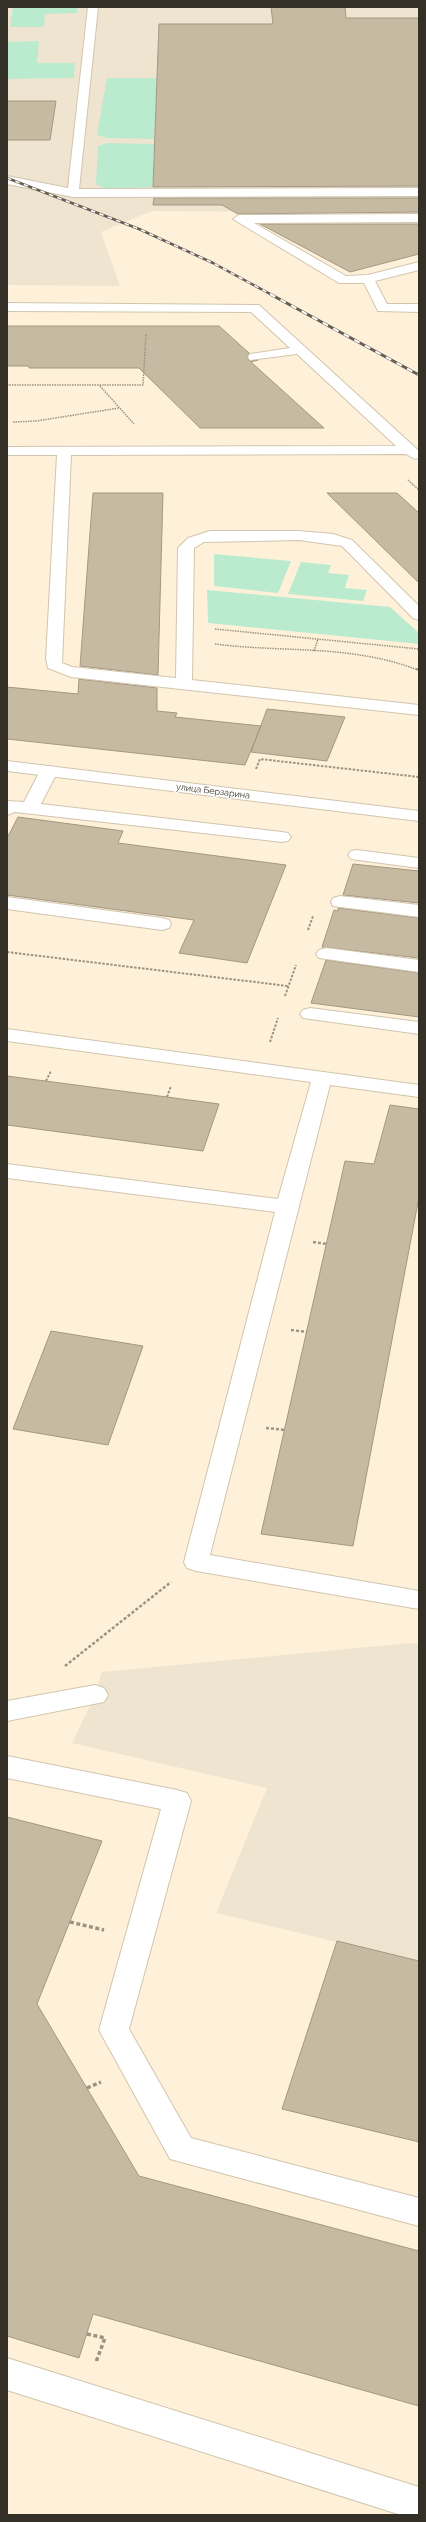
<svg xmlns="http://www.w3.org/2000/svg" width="426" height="2522" font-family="Raleway,sans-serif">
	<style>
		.industrial { fill: #efe4d0 }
		.green { fill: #bbebce }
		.building { fill: #c7baa3; stroke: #a49882 }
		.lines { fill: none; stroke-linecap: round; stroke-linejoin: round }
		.lane-casing { stroke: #d1c5ad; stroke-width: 2 }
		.secondary-casing { stroke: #d1c5ad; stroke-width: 2 }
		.path-far3 { stroke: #9c9382; stroke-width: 1.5; stroke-dasharray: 1.5 1; stroke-linecap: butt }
		.path-far2 { stroke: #9c9382; stroke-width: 2; stroke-dasharray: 2.5 1.5; stroke-linecap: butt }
		.path-far1 { stroke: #9c9382; stroke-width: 2.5; stroke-dasharray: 3 2; stroke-linecap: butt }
		.path { stroke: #9c9382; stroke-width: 3.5; stroke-dasharray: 4 2.5; stroke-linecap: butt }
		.lane { fill: #fff; fill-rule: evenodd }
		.secondary { fill: #fff; fill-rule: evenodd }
		.rail-far1-casing { stroke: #655e51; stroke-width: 2.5 }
		.rail-casing { stroke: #655e51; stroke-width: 3 }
		.rail-far1 { stroke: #fff; stroke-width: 1.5; stroke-dasharray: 4.5; stroke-linecap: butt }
		.rail { stroke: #fff; stroke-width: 2; stroke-dasharray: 6; stroke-linecap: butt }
		.labels { text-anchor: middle; stroke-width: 3; stroke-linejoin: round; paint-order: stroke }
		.far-street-label { font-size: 9px; fill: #353027; stroke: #fff }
	</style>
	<rect width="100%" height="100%" fill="#fff1d9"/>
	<path class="industrial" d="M7 7H419V213L152 211 101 232 120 286 7 285Z
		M410 1643 419 1644V2142L282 2109 337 1942 216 1913 267 1788 72 1743 95 1695 102 1672Z"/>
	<path class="green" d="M13 7H78L77 13 45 14 44 27H10Z
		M39 41 37 63H75L74 78 7 79V42Z
		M107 78H157L154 139 107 138 97 135Z
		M108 143 154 144 153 187 106 189 96 184 98 146Z
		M214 554 291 561 278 593 214 586Z
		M301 562 331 565 328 573 349 575 345 588 367 590 363 601 288 594Z
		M207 590 390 607 419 633V644L208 623Z"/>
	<path class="building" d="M271 7H345L346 18H419V186L153 187 159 24H273Z
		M7 101H56L50 140H7Z
		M154 198H419V212L238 214 222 205H153Z
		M260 224H419V254L350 272Z
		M7 326H219L249 353 247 356 249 361 258 360 251 362 324 428H200L139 368H29V366H7Z
		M93 493H163L158 675 80 666Z
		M327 493H397L419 513V583Z
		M79 679 157 688V711L177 713 175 717 261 726 245 765 7 739V687L78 694Z
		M267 709 345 717 327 761 251 752Z
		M18 817 123 831 118 843 286 865 247 963 179 953 194 920 7 895V838Z
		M353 864 419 871V903L343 895Z
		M338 908 419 918V958L322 947 334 910 338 911Z
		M326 960 419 973V1017L311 1003Z
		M7 1076 167 1097 219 1104 203 1151 7 1125Z
		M390 1105 419 1109V1197L353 1546 261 1534 345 1161 374 1164Z
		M51 1331 143 1346 108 1445 13 1429Z
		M7 1817 102 1841 37 2004 139 2176 419 2251V2406L93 2314 79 2358 7 2336Z
		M337 1941 419 1961V2142L282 2109Z"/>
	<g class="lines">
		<defs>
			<path id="lane" d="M88 7H98L79 189 419 188V196L73 197 7 184V176L68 188Z
				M419 214V222L254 223 346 276 368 275 419 262V270L375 281 387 304H419V312L378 311 364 283H339L233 219 239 215Z
				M7 303 259 305 419 451V458L415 459 406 454 71 455 62 663 72 667 176 678 178 548 188 538 210 531H299L333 534 352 540 419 606V620L413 618 342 546 299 540 204 542 194 548 192 680 419 705V715L71 677 48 668 46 659 57 455H7V447L396 446 297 354 250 360 248 357 250 354 290 348 251 312 7 311Z
				M49 766 55 767 58 771 41 804 282 832 288 833 291 837 288 841 282 842 15 812 7 815V801L24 802 40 771 43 767Z
				M357 850 419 858V868L351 859 348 855 351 851Z
				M340 896 419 905V917L333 906 331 902 333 898Z
				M7 897 162 918 169 920 171 924 169 928 162 930 7 909Z
				M326 948 419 960V972L319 958 316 954 319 950Z
				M310 1008 419 1022V1034L303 1018 300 1014 303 1010Z
				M7 1029 419 1085V1097L330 1085 210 1555 419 1591V1609L196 1571 187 1568 184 1562 275 1212 7 1178V1164L278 1199 311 1082 7 1041Z
				M95 1685 104 1688 108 1695 104 1702 7 1721V1701Z
				M7 1756 177 1790 187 1793 191 1801 129 2029 191 2138 419 2198V2226L170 2159 99 2030 161 1809 7 1778Z
				M7 2358 419 2487V2515H401L7 2390Z"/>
			<path id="secondary" d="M7 761 419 811V821L7 771Z"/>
		</defs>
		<use href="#lane" class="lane-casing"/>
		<use href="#secondary" class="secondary-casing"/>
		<path class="path-far3" d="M7 385H143L146 334
			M100 386 134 424
			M13 422 36 421 119 408
			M408 480 419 490
			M215 629 419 649
			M215 644C286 653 350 644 418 670
			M314 651 318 639"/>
		<path class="path-far2" d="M416 669 419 670
			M256 769 260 759 419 777
			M308 930 313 916
			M7 952 288 986
			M285 996 296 965
			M270 1042 278 1018
			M46 1081 51 1071
			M167 1097 171 1086"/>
		<path class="path-far1" d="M313 1242 327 1244
			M291 1330 307 1332
			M266 1428 285 1430
			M65 1666 171 1582"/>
		<path class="path" d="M70 1922 104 1930
			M87 2088 101 2082
			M87 2334 105 2338 96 2362"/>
		<use href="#lane" class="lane"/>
		<use href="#secondary" class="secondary"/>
		<defs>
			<path id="rail-far1" d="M7 178 139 229 213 263 272 295"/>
			<path id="rail" d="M270 294 419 375"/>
		</defs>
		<use href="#rail-far1" class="rail-far1-casing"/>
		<use href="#rail" class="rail-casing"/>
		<use href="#rail-far1" class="rail-far1"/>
		<use href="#rail" class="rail"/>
	</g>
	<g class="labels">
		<g class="far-street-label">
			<text transform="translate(213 791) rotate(7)" y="3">улица Берзарина</text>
		</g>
	</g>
	<rect width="426" height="2522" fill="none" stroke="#353027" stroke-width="16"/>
</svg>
